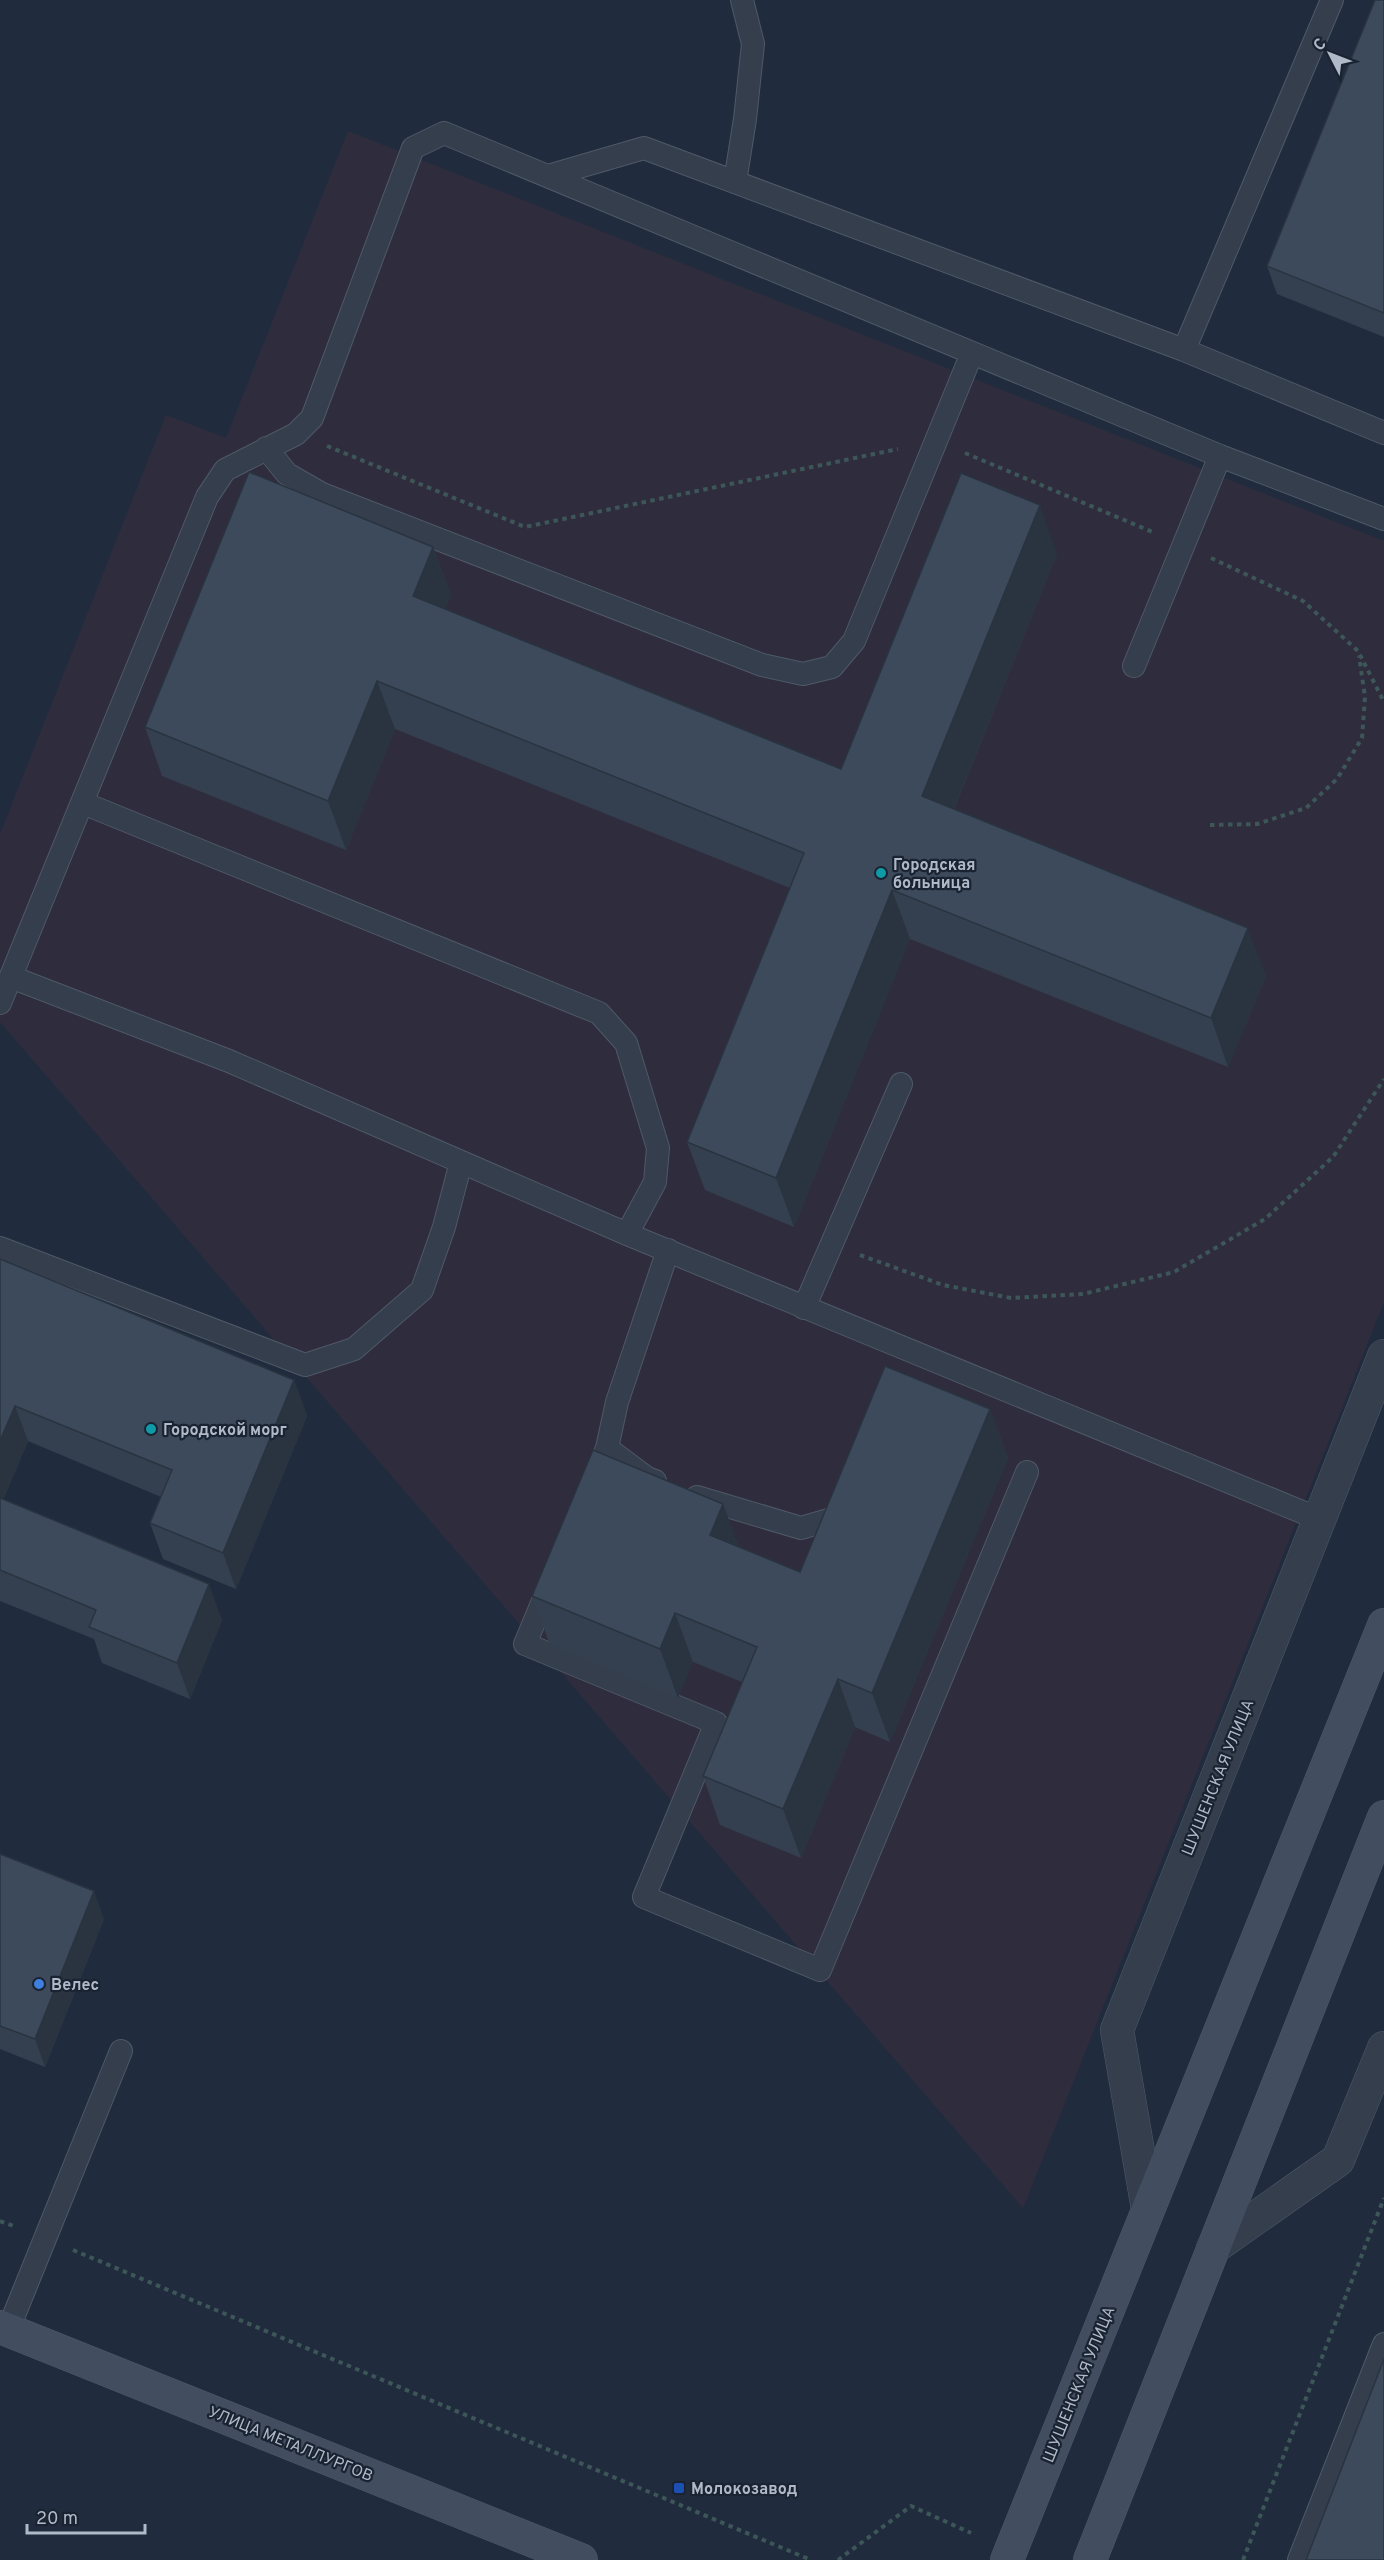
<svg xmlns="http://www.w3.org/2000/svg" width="1384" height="2560" font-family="Overpass,sans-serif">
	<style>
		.medical { fill: #2f2d3d }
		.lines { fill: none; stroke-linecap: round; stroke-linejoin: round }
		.lane-casing { stroke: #4f5967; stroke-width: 24 }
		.street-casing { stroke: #4f5967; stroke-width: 34 }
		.secondary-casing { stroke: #4f5967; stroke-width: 34 }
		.path { stroke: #3d5658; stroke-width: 4; stroke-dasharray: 4.5 4.5; stroke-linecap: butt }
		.lane { stroke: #343e4d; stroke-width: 22 }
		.street { stroke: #343e4d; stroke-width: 33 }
		.secondary { stroke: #424d60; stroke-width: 33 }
		.wall { fill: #34404f }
		.shaded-wall { fill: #2a3440 }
		.building { fill: #3c4a5c; stroke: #2a3440; stroke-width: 1.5 }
		.culture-dot { fill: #0f9aa8; stroke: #1a2331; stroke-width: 2 }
		.shop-dot { fill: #3f7fe0; stroke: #1a2331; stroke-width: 2 }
		.transit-dot { fill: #1a4fb4; stroke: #1a2331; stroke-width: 2 }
		.labels { text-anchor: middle; stroke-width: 4.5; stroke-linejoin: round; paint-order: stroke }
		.poi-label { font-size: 16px; font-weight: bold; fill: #afb9c8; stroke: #1a2331; text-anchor: start }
		.street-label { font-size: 16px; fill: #afb9c8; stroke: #1a2331 }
	</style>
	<rect width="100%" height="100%" fill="#202c3d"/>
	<path class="medical" d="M348 131 1384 541V1302L1023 2208 0 1022V834L166 415 226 438Z"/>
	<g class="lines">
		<defs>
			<path id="lane" d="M548 176 644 148 1184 350 1384 433
				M735 182 745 119 753 44 742 0
				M1184 350 1332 0
				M266 448 287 474 322 494 762 665 803 674 832 667 854 641 972 353
				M1134 666 1220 456
				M83 803 599 1013 626 1043 658 1148 655 1182 627 1234
				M11 977 229 1061 627 1234 1319 1519
				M0 1003 207 497 225 470 296 434 312 418 413 148 444 133 1220 456 1384 519
				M0 1248 305 1365 354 1349 422 1290 444 1227 461 1162
				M804 1308 901 1084
				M655 1481 647 1478 607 1448 617 1402 668 1250
				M593 1482 607 1448
				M697 1497 801 1528 835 1518 844 1507
				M550 1584 525 1644 716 1723 644 1897 820 1970 1027 1472
				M8 2330 121 2051
				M1299 2560 1384 2344"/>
			<path id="street" d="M1148 2209 1117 2030 1384 1356
				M1213 2248 1338 2160 1384 2048"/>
			<path id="secondary" d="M0 2327 581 2560
				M1007 2560 1384 1625
				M1090 2560 1384 1817"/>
		</defs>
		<use href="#lane" class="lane-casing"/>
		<use href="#street" class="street-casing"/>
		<use href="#secondary" class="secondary-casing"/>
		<path class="path" d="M327 446 525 527 898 449
			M965 453 1155 533
			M1211 558 1303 601 1358 651 1384 702
			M1210 825 1257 824 1306 808 1337 779 1362 738 1365 697 1359 656
			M860 1255 943 1285 1011 1298 1083 1294 1174 1272 1265 1219 1333 1157 1384 1079
			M0 2221 16 2227
			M73 2250 811 2560
			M838 2560 911 2506 971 2533
			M1243 2560 1384 2198"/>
		<use href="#lane" class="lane"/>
		<use href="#street" class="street"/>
		<use href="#secondary" class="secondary"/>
	</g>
	<path class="wall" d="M1384 0V337L1277 294 1267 266Z
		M433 547 451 595 445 609 841 769 1057 554 954 809 1266 976 1228 1067 910 939 794 1227 705 1190 687 1142 790 888 395 729 346 850 162 776 145 727Z
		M0 1259 294 1380 307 1416 236 1589 163 1559 150 1523 161 1497 28 1441 3 1500 222 1620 190 1699 102 1663 94 1639 0 1601Z
		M990 1409 1008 1458 890 1742 855 1727 801 1858 720 1825 703 1776 742 1682 693 1662 678 1698 550 1645 532 1596 723 1504 738 1546 800 1572Z
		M0 1854 104 1919 45 2067 0 2049Z"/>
	<path class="shaded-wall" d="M1040 505 1057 554 939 845 922 796Z
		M433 547 451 595 430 644 413 596Z
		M377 681 395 729 346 850 328 801Z
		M892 890 910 939 794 1227 776 1178Z
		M1248 928 1266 976 1228 1067 1211 1018Z
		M294 1380 307 1416 236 1589 223 1553Z
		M15 1406 28 1441 0 1508V1441Z
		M990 1409 1008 1458 890 1742 872 1693Z
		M723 1504 741 1552 710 1535Z
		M209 1584 222 1620 190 1699 177 1663Z
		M675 1613 693 1662 678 1698 660 1649Z
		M838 1679 855 1727 801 1858 783 1809Z
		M94 1891 104 1919 45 2067 35 2039Z"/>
	<path class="building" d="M1375 0H1384V313L1267 266Z
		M249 472 433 547 413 596 841 769 961 473 1040 505 922 796 1248 928 1211 1018 892 890 776 1178 687 1142 804 853 377 681 328 801 145 727Z
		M0 1259 294 1380 223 1553 150 1523 172 1470 15 1406 0 1441Z
		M885 1366 990 1409 872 1693 838 1679 783 1809 703 1776 757 1647 675 1613 660 1649 532 1596 593 1450 723 1504 710 1535 800 1572Z
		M0 1498 209 1584 177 1663 89 1627 96 1610 0 1570Z
		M0 1854 94 1891 35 2039 0 2026Z
		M1384 2359V2560H1306Z"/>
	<g class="culture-dot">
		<circle cx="881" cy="873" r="6"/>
		<circle cx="151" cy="1429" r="6"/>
	</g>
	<circle class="shop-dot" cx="39" cy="1984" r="6"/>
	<rect class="transit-dot" x="673" y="2482" width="12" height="12" rx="3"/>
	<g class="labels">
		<g class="poi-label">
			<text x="893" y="870">Городская<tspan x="893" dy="18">больница</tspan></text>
			<text x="163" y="1435">Городской морг</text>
			<text x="51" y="1990">Велес</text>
			<text x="691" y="2494">Молокозавод</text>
		</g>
		<g class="street-label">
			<text transform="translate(1217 1777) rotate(-68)" y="6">ШУШЕНСКАЯ УЛИЦА</text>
			<text transform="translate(1078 2384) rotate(-68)" y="6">ШУШЕНСКАЯ УЛИЦА</text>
			<text transform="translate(291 2443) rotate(22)" y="6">УЛИЦА МЕТАЛЛУРГОВ</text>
		</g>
	</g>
	<g transform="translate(1330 54) rotate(312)" stroke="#1a2331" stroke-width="4.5" paint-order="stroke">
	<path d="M0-4.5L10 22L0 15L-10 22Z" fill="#afb9c8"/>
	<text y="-9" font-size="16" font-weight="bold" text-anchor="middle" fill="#afb9c8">С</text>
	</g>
	<path d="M27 2524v9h118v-9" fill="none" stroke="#afb9c8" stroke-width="3"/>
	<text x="36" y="2524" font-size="18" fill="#afb9c8" stroke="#1a2331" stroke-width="4.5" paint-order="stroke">20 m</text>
</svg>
